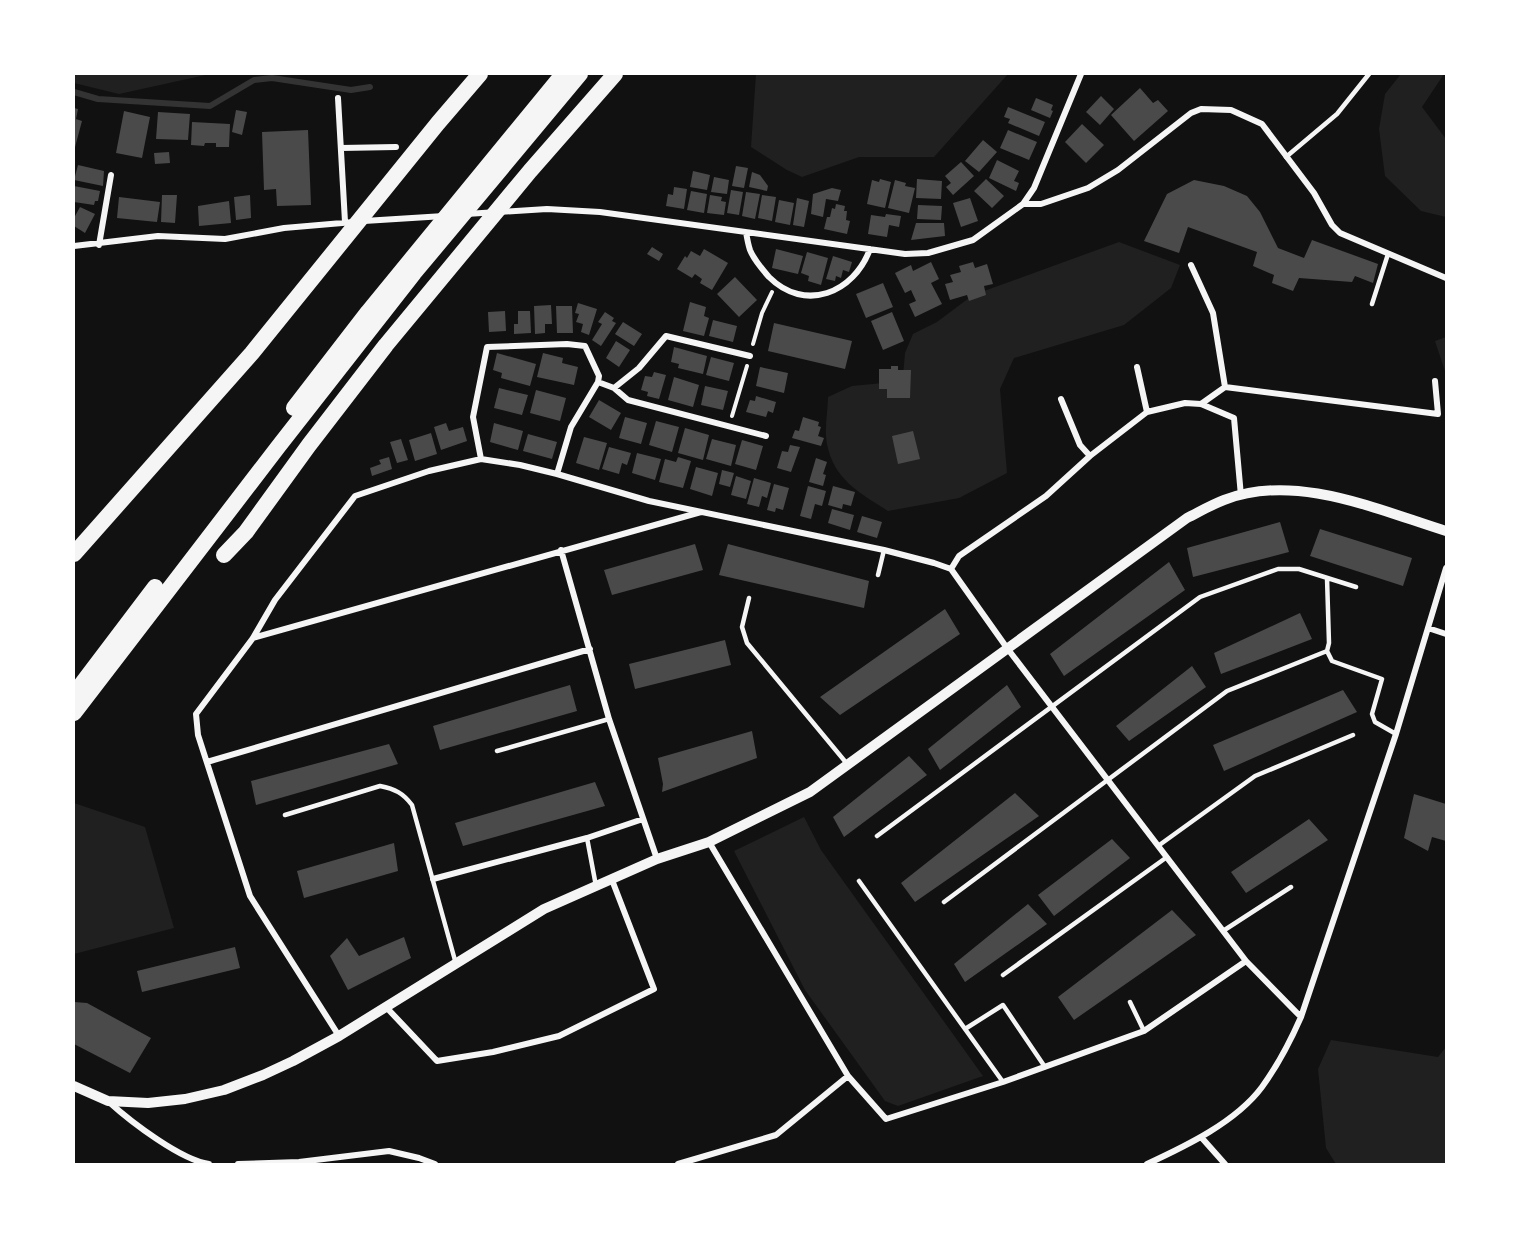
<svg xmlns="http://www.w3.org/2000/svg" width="1520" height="1238" font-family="'Exo 2',sans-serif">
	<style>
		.green { fill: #202020 }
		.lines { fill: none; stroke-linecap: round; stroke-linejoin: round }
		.stream { stroke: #333; stroke-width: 6 }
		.building { fill: #4a4a4a }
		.path { stroke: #f5f5f5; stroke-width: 4 }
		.service { stroke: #f5f5f5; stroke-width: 4.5 }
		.minor { stroke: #f5f5f5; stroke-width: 6 }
		.tertiary { stroke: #f5f5f5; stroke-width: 10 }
		.motorway { stroke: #f5f5f5; stroke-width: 16 }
	</style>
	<rect width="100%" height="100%" fill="#111"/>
	<path class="green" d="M74 74H210L119 94 74 83Z
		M756 74H1008L934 157H859L802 177 787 170 751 147Z
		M1401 74H1444L1422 107 1446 139V217L1421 211 1385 176 1379 129 1385 94Z
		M1119 242 1180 265 1171 288 1124 325 1014 358 1000 389 1007 473 959 498 888 511C860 493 834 480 827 444 824 429 828 411 828 397L852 386 883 383 903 376 905 353 913 334 937 322 973 295Z
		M1446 337V374L1435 341Z
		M74 803 145 827 174 928 74 954Z
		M804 817 821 850 983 1076 898 1106 885 1101 805 990 734 851Z
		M1331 1040 1438 1057 1446 1047V1164H1336L1326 1148 1318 1069Z"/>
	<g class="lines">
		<path class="stream" d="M74 92 98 99 210 106 254 80 272 78 351 90 370 87"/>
	</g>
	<path class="building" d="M1140 88 1153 103 1158 100 1168 111 1134 141 1111 115Z
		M1101 96 1114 109 1100 125 1086 112Z
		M1036 98 1053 105 1051 110 1053 111 1050 118 1031 110Z
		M1008 107 1045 122 1039 136 1008 123 1010 119 1004 117Z
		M74 108 78 109 76 119 82 121 74 151Z
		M236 110 247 112 242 135 232 132Z
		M124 111 150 117 142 158 116 153Z
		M158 112 190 114 188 140 156 139Z
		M192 122 230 124 229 147H216V143H205L204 146 191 145Z
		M1082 124 1104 145 1086 163 1065 142Z
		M308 130 311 205 277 206 276 189 264 190 262 132Z
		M1008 130 1037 142 1029 160 1000 148Z
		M983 140 997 152 979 172 965 161Z
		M169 152 170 163 155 164 154 153Z
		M997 160 1019 171 1014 181 1019 183 1016 191 989 178Z
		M961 162 974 176 953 195 946 187 951 183 945 176Z
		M78 165 104 171 103 186 74 180Z
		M736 166 748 168 744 188 732 186Z
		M693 171 710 175 707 190 690 187Z
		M752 172 760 175 768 186 767 191 749 187Z
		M714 177 729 180 727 194 711 192Z
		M880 179 891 182 885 208 867 204 872 180 879 182Z
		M917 179 942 181 941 199 916 198Z
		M986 179 1004 196 992 208 974 191Z
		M895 180 906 183 905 186 915 188 909 213 888 208Z
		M1194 180 1224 186 1247 196 1260 212 1278 248 1304 258 1312 240 1378 264 1373 283 1355 276 1352 282 1299 278 1293 291 1272 283 1274 275 1253 266 1257 252 1188 227 1179 253 1144 241 1167 194Z
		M74 186 100 191 98 201H95L94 205 74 202Z
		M674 187 687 189 684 209 666 206 668 194 673 195Z
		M832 188 841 190 838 201 826 199 823 217 811 214 813 194Z
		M731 190 743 192 739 215 727 213Z
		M691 191 707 194 704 213 687 210Z
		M746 192 760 194 755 219 742 216Z
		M162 195H177L175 223 161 222Z
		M250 195 251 218 236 220 234 197Z
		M710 195 722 197 721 201 726 202 724 215 707 213Z
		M762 195 776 197 772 221 758 218Z
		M119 197 160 202 157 222 117 218Z
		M797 198 809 201 804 227 793 225Z
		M970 198 978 221 961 227 953 203Z
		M779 200 794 203 790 225 775 222Z
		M229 201 231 223 199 226 198 206Z
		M836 204 845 206 844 211H847L846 220 850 221 847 234 824 229 827 217H830L832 208 835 209Z
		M918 205 942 206 941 220 917 219Z
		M80 207 95 214 85 233 74 226V218Z
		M886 214 901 216 899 227 889 225 887 237 868 234 871 215 885 217Z
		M916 223H944L945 236 911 240Z
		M652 247 663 254 659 261 647 254Z
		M704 249 728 263 712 290 700 283 702 279 695 274 692 278 677 269 685 256 687 258 691 251 700 256Z
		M776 249 803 256 798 274 772 268Z
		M807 252 828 258 821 285 808 281 809 276 801 273Z
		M833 256 852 262 849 272 843 270 841 278 836 276 835 281 826 279Z
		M931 262 939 279 931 283 942 304 915 317 909 304 916 301 911 290 905 293 895 273 911 265 913 271Z
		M973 262 975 268 987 264 993 284 984 286 986 295 969 301 967 295 950 300 945 284 953 282 950 275 961 272 959 266Z
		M735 277 757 300 739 317 717 294Z
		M883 283 893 307 866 318 856 294Z
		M690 302 706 307 704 316 709 318 704 336 683 331Z
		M578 303 597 309 589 335 581 332 583 324 576 322 579 314 575 313Z
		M551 305 552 324H545V333L535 334 534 306Z
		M556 306H572L573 333H557Z
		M505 311 506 331 489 332 488 312Z
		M518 311H530L531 333 514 334V324H518Z
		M605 312 614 318 612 321 616 323 601 346 592 340 602 324 598 322Z
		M892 312 904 341 883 350 871 321Z
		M713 320 737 326 733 342 709 336Z
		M623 322 642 334 634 346 615 334Z
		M774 323 852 341 845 369 768 351Z
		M616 341 630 350 619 367 606 358Z
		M674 347 707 356 703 374 678 368 679 364 671 362Z
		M497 353 536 364 530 386 501 378 502 373 493 370Z
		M543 353 563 358 562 363 578 367 574 385 537 377Z
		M711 357 734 363 729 381 706 375Z
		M891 366H898V370H911L910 398H887V389H879V369H891Z
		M760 367 788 373 784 393 756 386Z
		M654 372 666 375 659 399 647 396 648 392 641 390 645 376 652 377Z
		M674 377 699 385 693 407 668 400Z
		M705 386 728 391 723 410 701 405Z
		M499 388 528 395 522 415 494 408Z
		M536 390 566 398 560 421 530 413Z
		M756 396 776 402 773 413 768 411 766 417 746 412 750 400 755 401Z
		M599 400 621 413 611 430 589 417Z
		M625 417 647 423 641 444 619 438Z
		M803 417 819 422 818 426 821 427 818 436 824 438 821 446 792 438 795 430 799 431Z
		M656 421 679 427 672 452 649 445Z
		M446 423 449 431 463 427 467 441 441 450 434 427Z
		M494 423 523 431 518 450 490 442Z
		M685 428 709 435 703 460 678 453Z
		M913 431 920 459 898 464 892 436Z
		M431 433 437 454 415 461 409 440Z
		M528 434 557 442 552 459 523 451Z
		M584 437 607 443 599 470 576 463Z
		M401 439 408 460 397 463 390 442Z
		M712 439 736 445 731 466 706 459Z
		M742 440 763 446 756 470 735 464Z
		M790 445 800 447 791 472 777 468 782 451 788 452Z
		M609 447 631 453 627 465 622 463 619 474 602 469Z
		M637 453 661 459 655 480 632 473Z
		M389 457 392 469 372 476 370 468 381 464 379 460Z
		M678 457 691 461 683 488 659 482 665 459 676 462Z
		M816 458 827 462 823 474 826 475 823 486 809 482Z
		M696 467 718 473 712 496 690 489Z
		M722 470 734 473 730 487 719 484Z
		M736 476 751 481 746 499 731 495Z
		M754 478 771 483 767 498 762 496 759 507 747 504Z
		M774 484 789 488 783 510 776 508 775 512 767 510Z
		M808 486 826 491 822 506 815 504 811 519 800 516Z
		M833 486 855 492 851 506 843 504 842 509 828 505Z
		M832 509 854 515 850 530 828 523Z
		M862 516 882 522 877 538 857 532Z
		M1280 522 1289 552 1193 577 1187 548Z
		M1320 529 1412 558 1403 586 1310 556Z
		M695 544 703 570 612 595 604 570Z
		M728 544 869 581 864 608 719 575Z
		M1169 562 1185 590 1064 676 1050 654Z
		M945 609 960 634 840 715 820 697Z
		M1300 613 1312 639 1221 674 1214 653Z
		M725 640 731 665 635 689 629 664Z
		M1192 666 1206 687 1129 741 1116 726Z
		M570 685 577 711 440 750 433 726Z
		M1007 685 1021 707 940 770 928 749Z
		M1343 690 1357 712 1224 771 1213 745Z
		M752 731 757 758 662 792 663 784 658 758Z
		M389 744 398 764 256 805 251 781Z
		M909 756 927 775 844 837 833 817Z
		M595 782 605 806 463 846 455 823Z
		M1015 793 1039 816 915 902 901 883Z
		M1414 794 1446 804V841L1432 837 1428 851 1404 838Z
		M1309 819 1328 840 1246 893 1231 872Z
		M1112 839 1130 858 1054 916 1038 895Z
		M394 843 398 871 304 898 297 871Z
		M1028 904 1047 924 965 982 954 964Z
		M1172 910 1196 935 1074 1020 1058 997Z
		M404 937 411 958 348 990 330 956 347 938 359 956Z
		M235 947 240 968 142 992 137 971Z
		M74 1002 87 1003 151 1038 130 1073 74 1044Z"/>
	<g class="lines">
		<path class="path" d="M753 344 762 313 772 292
			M732 416 747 366"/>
		<path class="service" d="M1286 157 1337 114 1369 74
			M1372 304 1388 254
			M878 575 884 550
			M749 598 742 627 747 643 848 765
			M1327 651 1332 661 1382 679 1372 714 1375 722 1396 734
			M497 751 609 719
			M285 815 380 786C395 789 403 793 412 805L456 964
			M877 836 1200 597 1278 569H1299L1356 587
			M587 838 596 886
			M1158 846 1255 776 1353 735
			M859 881 1003 1082
			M944 902 1227 691 1327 651 1329 643 1327 578
			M1223 931 1291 887
			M1003 975 1167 857
			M1130 1002 1144 1031
			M965 1029 1003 1005 1045 1067"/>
		<path class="minor" d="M338 98 345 222
			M341 148 396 147
			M1023 204 1034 188 1081 74
			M466 214 547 209 600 212 905 254 928 253 973 240 1023 204H1041L1088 188 1118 170 1191 113 1201 109 1231 110 1262 124 1314 193 1332 225 1340 233 1446 278
			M364 221 444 216
			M746 232C747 238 748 244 750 250 754 260 762 269 769 277 805 313 854 293 870 249
			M99 245 111 175
			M74 246 158 236 225 239 284 228 354 222
			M1191 265 1213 313 1225 387
			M1137 367 1147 412
			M598 382 614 388 628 400 766 436
			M614 388 639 368 666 336 750 356
			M1061 399 1080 445 1090 456
			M1201 404 1225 387 1438 414 1435 381
			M481 459 473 417 487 347 567 344 585 346 599 376 598 382 571 427 557 474
			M561 550 609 719 657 859
			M951 569 959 556 1046 496 1090 456 1147 412 1185 403 1201 404 1234 418 1241 496
			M1428 628 1446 634
			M253 638 701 512
			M207 762 590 649
			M709 842 848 1076 886 1119 1003 1082 1144 1031 1246 961
			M433 879 587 838 643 819
			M386 1007 437 1061 493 1052 559 1036 654 989 612 880
			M339 1036 250 896 198 735 196 714 253 638 275 600 355 496 429 471 481 459 520 465 557 474 649 501 884 550 934 563 951 569 1007 648 1246 961 1301 1017
			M109 1102C131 1122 181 1160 209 1164
			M1201 1137 1225 1164
			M238 1164 299 1162 389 1151 419 1158 435 1164
			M678 1164 776 1135 848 1076
			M1147 1164C1186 1146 1236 1122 1262 1087 1278 1065 1290 1042 1301 1017L1396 734 1446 568"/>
		<path class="tertiary" d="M74 1086 108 1101 148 1103 185 1099 224 1090 263 1075 293 1061 339 1036 544 909 657 859 709 842 810 792 1187 518C1199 512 1211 505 1224 500 1295 472 1378 510 1446 531"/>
		<path class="motorway" d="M294 408 368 312 563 74
			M74 554 252 353 438 123 480 74
			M224 555 246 532 309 445 386 345 530 171 615 74
			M74 694 155 587
			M74 713 278 447 414 273 580 74"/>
	</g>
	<rect width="1520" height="1238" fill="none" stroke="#ffffff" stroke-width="150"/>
</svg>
